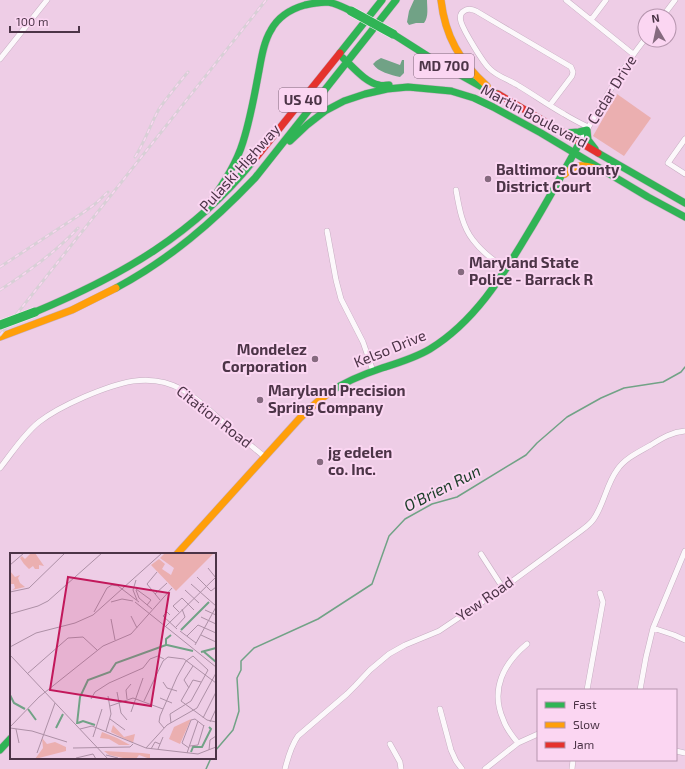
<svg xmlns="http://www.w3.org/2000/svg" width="685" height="769" font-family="'Exo 2',sans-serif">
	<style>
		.green { fill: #ebafb0 }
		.water { fill: #71a286 }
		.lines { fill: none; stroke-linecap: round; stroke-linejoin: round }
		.stream { stroke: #71a286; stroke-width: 1.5 }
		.street-casing { stroke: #c6adc1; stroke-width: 6 }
		.fast-casing { stroke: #c6adc1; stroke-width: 8 }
		.slow-casing { stroke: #c6adc1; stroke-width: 8 }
		.jam-casing { stroke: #c6adc1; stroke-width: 8 }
		.street { stroke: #fcf8fb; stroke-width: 5 }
		.fast { stroke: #30b455; stroke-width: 7 }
		.slow { stroke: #ff9f0a; stroke-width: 7 }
		.jam { stroke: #e5322d; stroke-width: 7 }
		.rail-casing { stroke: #d8cfd6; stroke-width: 3 }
		.rail { stroke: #fbd6f2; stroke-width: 1.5; stroke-dasharray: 4.5; stroke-linecap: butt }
		.fast-bridge-casing { stroke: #f7e8f4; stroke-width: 10; stroke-linecap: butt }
		.fast-bridge { stroke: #30b455; stroke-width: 9 }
		.poi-dot { fill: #856a7f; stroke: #fbd6f2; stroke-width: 1.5 }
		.labels { text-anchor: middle; stroke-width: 4; stroke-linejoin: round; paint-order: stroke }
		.shield { fill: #fbd6f2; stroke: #80657a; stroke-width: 1 }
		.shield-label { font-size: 14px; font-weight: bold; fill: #4c3447 }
		.street-label { font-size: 15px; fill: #4c3447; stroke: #fbd6f2 }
		.poi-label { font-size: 15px; font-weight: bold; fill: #4c3447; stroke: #fbd6f2; text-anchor: start }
		.water-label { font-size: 16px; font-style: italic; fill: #1a3d27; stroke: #fbd6f2 }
		.inset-river { fill: none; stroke: #71a286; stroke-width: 2 }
		.inset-road { fill: none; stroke: #ad90a6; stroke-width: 1 }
		.view { fill: #c2185b; fill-opacity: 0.15; stroke: #c2185b; stroke-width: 2 }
		.inset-edge { fill: none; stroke: #4c3447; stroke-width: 2 }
	</style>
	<rect width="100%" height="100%" fill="#eecde6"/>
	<path class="green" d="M617 94 651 118 624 156 593 136Z"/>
	<path class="water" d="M414 0H427C427 7 429 17 424 23H416L409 25 407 22 409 11Z
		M381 58 400 65 402 60H404V73L400 77C391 75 378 72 373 64L376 61Z"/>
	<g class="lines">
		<path class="stream" d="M215 751 233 730 239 711 237 678 241 670V661L254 648 318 619 372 584 389 536 405 519 432 504 457 497 526 455 537 443 567 417 601 398 624 388 663 382 681 372 685 367
			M206 769 211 758"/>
		<defs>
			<path id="street" d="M566 0 633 54
				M663 16 675 0
				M591 20 606 0
				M0 59 47 0
				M550 105 572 76 573 72 571 67 476 11C472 9 468 8 464 11 460 13 460 18 461 22 464 31 483 63 490 69 498 77 510 80 519 86 534 95 548 105 564 114 572 119 580 123 588 127
				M685 139 668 163 685 174
				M580 142C600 107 620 71 645 39
				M456 190C459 207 462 226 473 240 482 252 494 261 506 269
				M327 231 336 280 341 299 363 342 373 371
				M0 468C12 453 23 435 39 422 53 411 68 404 84 397 117 383 149 371 183 390 195 397 206 407 216 416 232 430 249 444 265 457
				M481 554 503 588
				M653 628 674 635 685 640
				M587 690 602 607 603 602 600 593
				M640 690 646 657 653 628 685 551
				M440 709 451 750 456 761 462 769
				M518 743C512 736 506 728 503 719 490 689 504 663 527 644
				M390 744 400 762 401 769
				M676 751 685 753
				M285 769C288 757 291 746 298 736L347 694 355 686 370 670 389 654 405 645 439 631 503 588 582 530C586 527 590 524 593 520 604 505 606 485 617 470 625 458 639 452 651 445 662 438 672 432 685 431
				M485 769 518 743 538 734
				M572 769 573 760"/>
			<path id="fast" d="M393 34 437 62 489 91 498 94
				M340 53 382 0
				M343 58C353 67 366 83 379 85 382 86 386 85 389 85
				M451 91 474 98 493 107 541 133 648 197 685 217
				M565 133 579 132 587 130 588 140 595 149
				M290 141 307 125 325 111 344 101 365 94 387 89 408 87 451 91
				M598 153 685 203
				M208 205C223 185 236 165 243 142 250 120 254 98 258 76 261 61 263 43 271 30 278 17 291 9 305 5 327 0 331 1 351 11
				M116 288C170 259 213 222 255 178L396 0
				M35 312C121 276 195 234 254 160
				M330 392C346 381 364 374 382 368 398 363 415 358 430 349 474 322 502 277 527 235 546 204 563 173 580 142
				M0 750 11 738"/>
			<path id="slow" d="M441 0C445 36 460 62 487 86
				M565 174C576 163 583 165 597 169
				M0 337 72 310 116 288
				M177 554 300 418 316 403 330 392"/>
			<path id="jam" d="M498 94 598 153
				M254 160 340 53"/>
		</defs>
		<use href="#street" class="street-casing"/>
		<use href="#fast" class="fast-casing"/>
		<use href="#slow" class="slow-casing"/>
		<use href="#jam" class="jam-casing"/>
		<use href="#street" class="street"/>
		<use href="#fast" class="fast"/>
		<use href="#slow" class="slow"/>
		<use href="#jam" class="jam"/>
		<defs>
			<path id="rail" d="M135 157C145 142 150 125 159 109 168 96 178 84 188 72
				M0 267 84 212 95 204 108 192
				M0 290C28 272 56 252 78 228
				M0 335 266 0"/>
		</defs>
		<use href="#rail" class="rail-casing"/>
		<use href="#rail" class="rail"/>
		<defs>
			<path id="fast-bridge" d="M351 11 393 34
				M0 325 35 312"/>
		</defs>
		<use href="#fast-bridge" class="fast-bridge-casing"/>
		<use href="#fast-bridge" class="fast-bridge"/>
	</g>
	<g class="poi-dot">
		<circle cx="488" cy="179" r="4"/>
		<circle cx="461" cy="272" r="4"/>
		<circle cx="315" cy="359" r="4"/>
		<circle cx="260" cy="400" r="4"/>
		<circle cx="320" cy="462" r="4"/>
	</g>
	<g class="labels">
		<g class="shield">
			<rect x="414" y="54" width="60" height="24" rx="3"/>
			<rect x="279" y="88" width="48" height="24" rx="3"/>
		</g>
		<g class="shield-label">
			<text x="444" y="71">MD 700</text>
			<text x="303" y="105">US 40</text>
		</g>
		<g class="street-label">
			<text transform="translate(612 90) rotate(-58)" y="5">Cedar Drive</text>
			<text transform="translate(534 116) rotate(28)" y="5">Martin Boulevard</text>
			<text transform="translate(240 168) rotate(-48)" y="5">Pulaski Highway</text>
			<text transform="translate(390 349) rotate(-22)" y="5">Kelso Drive</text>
			<text transform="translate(214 417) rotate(38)" y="5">Citation Road</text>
			<text transform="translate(485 599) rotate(-35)" y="5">Yew Road</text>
		</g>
		<g class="poi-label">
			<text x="496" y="175">Baltimore County<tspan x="496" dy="17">District Court</tspan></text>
			<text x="469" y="268">Maryland State<tspan x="469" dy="17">Police - Barrack R</tspan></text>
			<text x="307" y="355" text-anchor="end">Mondelez<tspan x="307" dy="17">Corporation</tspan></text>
			<text x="268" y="396">Maryland Precision<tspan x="268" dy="17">Spring Company</tspan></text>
			<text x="328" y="458">jg edelen<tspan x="328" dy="17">co. Inc.</tspan></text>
		</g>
		<g class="water-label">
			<text transform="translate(442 488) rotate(-27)" y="6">O'Brien Run</text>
		</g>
	</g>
	<g transform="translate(10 553)">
		<rect width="206" height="206" fill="#eecde6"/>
		<path d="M21 0H25L34 13 29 12V16H25L23 13 19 16 14 11 10 5 12 3 15 6ZM155 0H204L166 38 141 12 149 6 155 11 152 16 161 22 164 15 150 5ZM0 18 5 24 10 22 8 25 10 30 15 34 2 37 5 35 4 31H0ZM181 166 170 191 159 186 164 174ZM103 172 114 184 125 181 123 190 101 179ZM92 179 107 185 120 192H109L99 186 90 185ZM32 185 37 191 45 189 56 194V198L25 206 33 195ZM94 198 132 200 140 201V206L129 202 126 206H118L99 202Z" fill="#ebafb0"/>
		<path class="inset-river" d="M171 77 199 49M157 92 183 98M193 98 206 109M191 99 206 95M0 142 4 150 15 156M18 156 26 167M68 170 73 168 85 172M67 171 70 144 78 127 100 119 106 110 156 92V86L161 82M46 175 53 161M181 199 183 194H192L201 176 199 174"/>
		<path class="inset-road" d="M0 12 14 0M198 15 206 25M147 19 137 31 150 47M187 24 201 38 206 34M126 27 123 37 127 47M181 31 206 53M126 36 141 47 137 52M126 37 129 45 142 56M175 37 189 50M0 39 19 35 55 0M145 41 157 30M101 49 112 46 123 48M125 49 206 114M195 57 206 62M84 59 97 35 102 32 108 33 129 49M169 59 163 53 172 45 184 57M0 61 28 53 38 48 92 0M160 62 157 59 153 63 167 76M121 63 127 75M191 64 206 71M101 66 105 87M156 73 206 24M166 74 175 64 172 56M170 78 186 90M191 82 206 89M177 83 188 72 206 80M185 92 206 54M0 94 26 80 65 70 83 62 152 0M1 103 98 206M17 121 58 85 73 84 87 97M153 129 157 135 167 138M191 129 183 127 171 148 197 167 206 169M179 135 174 127 183 113M107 139 111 160 117 167M150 145 162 150M81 146 85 139 99 130 133 115 140 106 148 103 154 106M117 146 116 137 121 131M134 148 153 108 158 104 174 106 206 130M100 153 123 145 153 156M121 159 133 125M193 165 206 139M100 166 115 177M200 169 206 156M0 174 29 144 93 93 121 81 162 35M0 175 22 178 57 189M154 175 149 169 150 163 167 124 176 108 183 103 198 117 181 148 160 161 161 170M6 176 9 190M70 176 82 173 136 195 188 201 206 194M96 178 101 161 98 143M83 184 92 156M180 193 188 192 194 172M63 195 120 194 123 191M136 195 157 172 187 155 206 120M179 195 172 190 181 167 185 166 194 173M141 196 145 189 150 191M148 196 153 184M199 197 200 187 206 183M27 200 45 150M177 200 188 168M96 202 108 205M66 205 83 201 86 206"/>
		<path class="view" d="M58 24 159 40 141 153 40 137Z"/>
		<rect width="206" height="206" class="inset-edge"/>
	</g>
	<rect x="537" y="689" width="140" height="72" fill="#fbd6f2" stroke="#b595ae"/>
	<rect x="545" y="702" width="20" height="6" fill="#30b455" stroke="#b595ae"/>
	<text x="573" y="709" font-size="12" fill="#4c3447">Fast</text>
	<rect x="545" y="722" width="20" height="6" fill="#ff9f0a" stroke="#b595ae"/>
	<text x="573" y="729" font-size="12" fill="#4c3447">Slow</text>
	<rect x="545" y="742" width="20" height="6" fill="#e5322d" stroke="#b595ae"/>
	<text x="573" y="749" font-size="12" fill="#4c3447">Jam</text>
	<g transform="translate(657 28) rotate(351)"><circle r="19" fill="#fbd6f2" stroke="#b595ae"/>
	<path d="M0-3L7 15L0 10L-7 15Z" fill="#856a7f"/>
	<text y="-6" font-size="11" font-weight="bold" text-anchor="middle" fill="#4c3447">N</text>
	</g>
	<path d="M10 26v6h69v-6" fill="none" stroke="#4c3447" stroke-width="2"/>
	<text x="16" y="26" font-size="12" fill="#4c3447" stroke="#fbd6f2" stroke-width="3" paint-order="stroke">100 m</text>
</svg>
